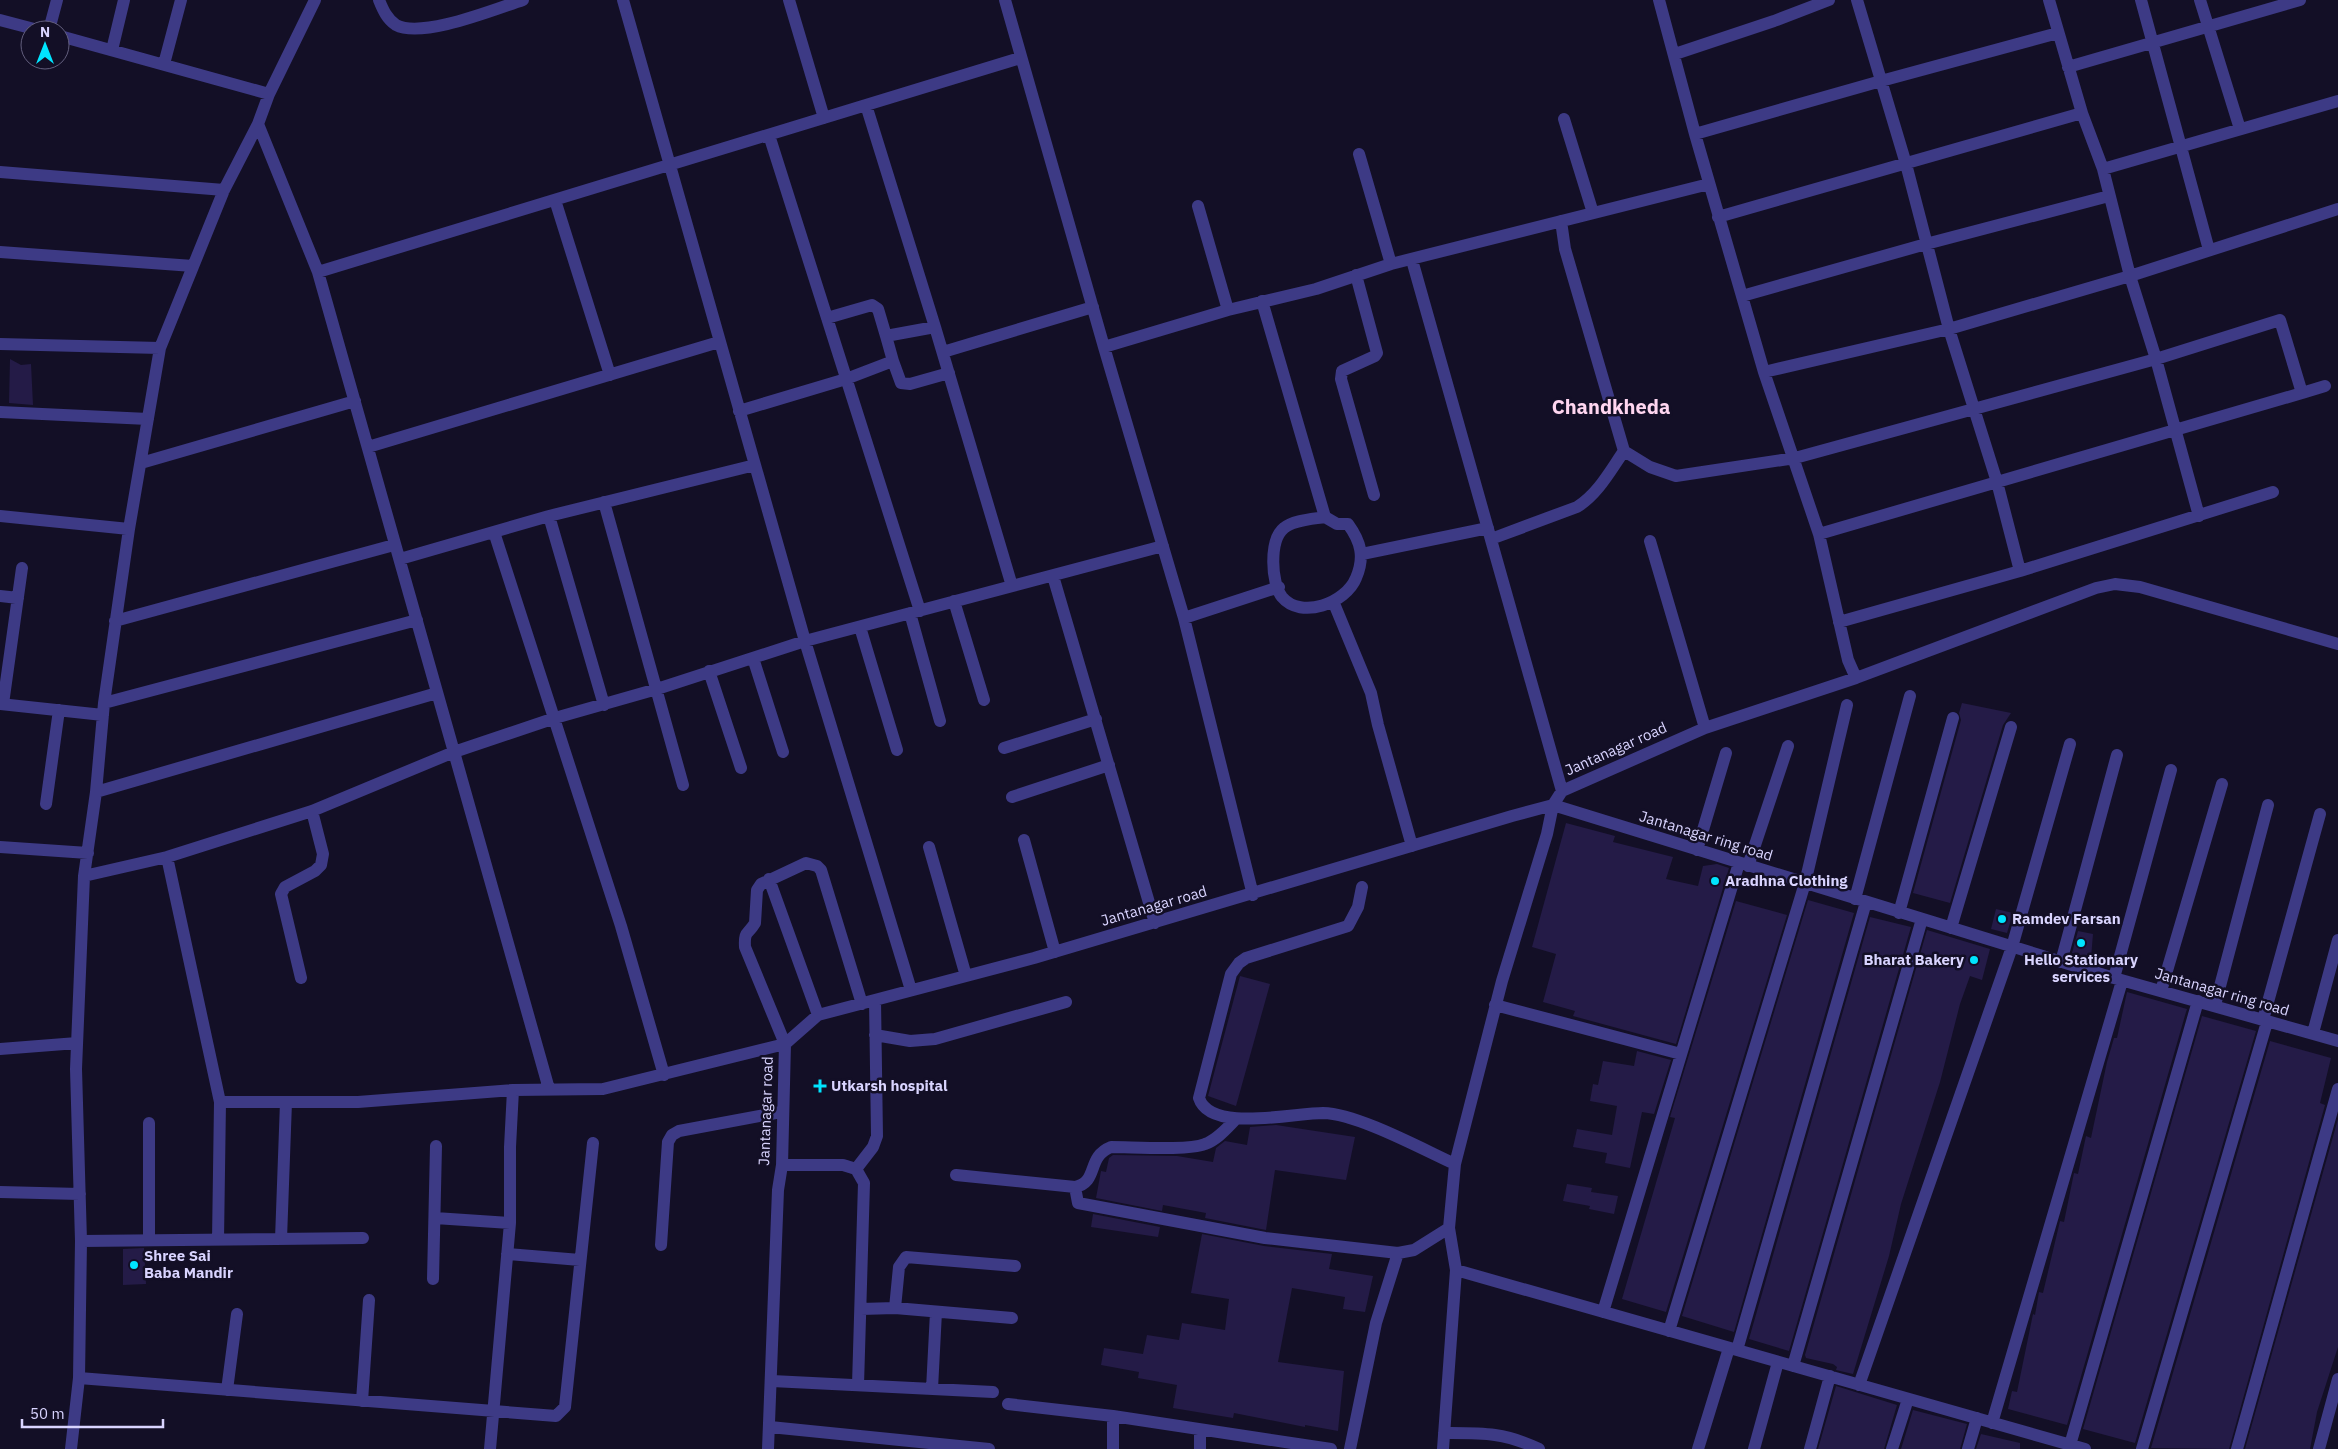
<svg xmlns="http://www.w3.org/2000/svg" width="2338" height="1449" font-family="'IBM Plex Sans',sans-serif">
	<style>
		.building { fill: #241b47 }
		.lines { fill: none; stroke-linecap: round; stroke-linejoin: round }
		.minor { stroke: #3d3a85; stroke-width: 12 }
		.poi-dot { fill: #00e5ff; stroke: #130f26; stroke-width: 2 }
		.labels { text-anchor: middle; stroke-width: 5; stroke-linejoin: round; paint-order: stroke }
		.street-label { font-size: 15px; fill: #d9d4ff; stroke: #130f26 }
		.poi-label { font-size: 15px; font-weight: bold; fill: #d9d4ff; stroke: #130f26; text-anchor: start }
		.district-label { font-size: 20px; font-weight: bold; fill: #ffd6f0; stroke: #130f26 }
	</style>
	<rect width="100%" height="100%" fill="#130f26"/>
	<path class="building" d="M10 359 21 365 31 364 33 405 9 403Z
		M1962 703 2011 713 2003 725 1950 903 1913 893 1961 720 1959 713Z
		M1566 823 1615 836 1613 842 1673 857 1666 879 1698 886 1703 866 1717 864 1729 868 1676 1044 1573 1016 1575 1011 1543 1002 1556 954 1532 947Z
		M1808 900 1854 913 1734 1332 1682 1316Z
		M1736 901 1787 915 1666 1312 1622 1299 1675 1118 1670 1117Z
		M1996 909 2013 913 2007 933 1991 929Z
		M1870 917 1911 927 1789 1351 1749 1339Z
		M1927 930 1990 949 1982 980 1970 976 1960 1004 1940 1082 1901 1204 1889 1256 1853 1374 1836 1370 1837 1367 1833 1364 1806 1358 1805 1355Z
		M2078 931 2093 934 2091 958 2072 953Z
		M1240 976 1270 984 1236 1106 1208 1096Z
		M2127 992 2187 1009 2186 1012 2067 1425 2008 1409 2012 1391 2017 1392 2033 1314 2035 1315 2039 1292 2043 1293 2060 1221 2064 1222 2074 1173 2078 1174 2086 1136 2091 1138 2107 1062 2114 1038H2117Z
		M2202 1016 2256 1031 2135 1443 2083 1429Z
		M2270 1041 2331 1058 2320 1103 2325 1105 2229 1449 2151 1448Z
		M1637 1051 1671 1060 1654 1114 1642 1112 1630 1168 1605 1163 1607 1153 1573 1147 1577 1129 1612 1135 1617 1106 1590 1101 1593 1084 1598 1085 1603 1061 1634 1066Z
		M2338 1119V1347L2317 1412 2310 1449H2245Z
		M1276 1125 1355 1137 1346 1180 1275 1170 1266 1230 1205 1218 1206 1213 1163 1205 1162 1211 1096 1198 1101 1171 1106 1172 1109 1158 1113 1155 1177 1156 1213 1162 1216 1148 1225 1141 1247 1145 1250 1127Z
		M1567 1184 1592 1188 1591 1192 1618 1196 1614 1214 1589 1209 1590 1206 1563 1201Z
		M1093 1214 1160 1227 1158 1237 1091 1227Z
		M1202 1234 1264 1246 1332 1254 1329 1269 1373 1276 1365 1312 1343 1309 1345 1297 1292 1288 1278 1362 1344 1371 1338 1431 1305 1425V1427L1234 1413 1233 1418 1173 1408 1177 1385 1138 1378 1139 1372 1101 1365 1104 1348 1143 1354 1147 1335 1179 1340 1182 1323 1225 1330 1229 1299 1191 1293Z
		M144 1248 146 1284 123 1285V1249Z
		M1836 1386 1897 1405 1884 1449H1818Z
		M1913 1410 1967 1424 1960 1449H1901Z
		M1981 1434 2020 1443V1449H1976Z"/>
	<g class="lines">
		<path class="minor" d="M379 0C383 10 387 19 396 25 422 39 495 9 523 0
			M623 0 805 641 911 990
			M789 0 824 118
			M1005 0 1104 347 1184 618 1253 895
			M1857 0 1906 164 1949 329 1997 482 2020 571
			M2049 0 2082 113 2103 169 2130 276 2156 359 2199 516
			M2141 0 2209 250
			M2200 0 2240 129
			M0 20 38 30
			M49 30 57 0
			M60 36 269 94
			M112 50 124 0
			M1675 54 1774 21 1829 0
			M164 64 181 0
			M2068 67 2300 0
			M866 105 935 327 1012 586
			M1564 119 1593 213
			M258 124 318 272 1020 58
			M1695 134 1881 81 2058 33
			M769 135 920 611
			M1359 154 1391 264
			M2103 169 2338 101
			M0 172 224 190
			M555 200 610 375
			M1198 206 1228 310
			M1718 217 2082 113
			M1561 221 1565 249 1624 451 1650 467 1676 476 1795 458 2156 359 2280 320 2302 393 1819 534
			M0 252 193 266
			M1412 260 1562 791
			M1356 275 1377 353 1375 356 1342 371 1341 379 1374 495
			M1742 296 1926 244 2109 196
			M1262 301 1325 517
			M827 318 872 305 878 309 886 336
			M0 344 160 348
			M1104 347 1228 310 1316 289 1391 264 1709 184
			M943 352 1093 307
			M893 361 901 383 910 384 949 373
			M1764 372 1949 329 2130 276 2338 209
			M2302 393 2325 386
			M739 411 846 379 893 361 886 336 935 327
			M0 412 148 419
			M368 447 719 342
			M141 463 355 401
			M604 502 683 785
			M0 516 129 529
			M549 516 604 705
			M1325 517 1337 524H1348C1361 542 1365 557 1356 578 1346 603 1301 620 1282 597 1271 583 1269 540 1284 528 1293 520 1313 519 1325 517Z
			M494 532 621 926 664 1075
			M1491 539 1577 507C1598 494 1610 471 1624 451
			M1650 541 1705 728
			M1362 554 1488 528
			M400 559 549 516 755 465
			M1053 576 1155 923
			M0 596 18 598
			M954 601 984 700
			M1333 601 1371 693 1378 725 1412 846
			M910 613 940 721
			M1184 618 1279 587
			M115 621 394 545
			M1839 622 2020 571 2273 492
			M860 627 897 750
			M753 658 783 752
			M709 671 741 768
			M1856 678 2096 588 2115 584 2140 587 2338 644
			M104 703 417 620
			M0 704 103 715
			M3 704 22 568
			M1004 748 1096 719
			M96 792 437 693
			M1012 797 1109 765
			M46 804 59 710
			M1024 840 1055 952
			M0 847 88 853
			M929 847 966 976
			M1697 850 1726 753
			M167 857 220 1102 218 1240
			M1748 866 1788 746
			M84 876 167 857 312 811 454 752 318 272
			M769 879 818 1015
			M1362 887 1358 907 1348 926 1246 958 1239 963 1231 974 1199 1098C1210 1133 1293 1113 1323 1113 1358 1114 1420 1148 1455 1164
			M1855 899 1910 696
			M1899 913 1953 718
			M1951 928 2011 727
			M2061 962 2117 755
			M301 978 281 894 285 887 315 871 321 865 323 854 312 811
			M2114 978 2171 770
			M2161 991 2222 784
			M1495 1005 1681 1054
			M2215 1005 2268 805
			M2263 1020 2320 814
			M2313 1033 2338 940
			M875 1035 910 1041 935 1039 1066 1002
			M0 1049 77 1043
			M549 1089 454 752 555 718 657 689 805 641 1163 546
			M220 1102H358L513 1090 603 1089 785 1044 745 947C744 930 748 935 755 923L757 890 761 884 806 863 817 866 821 870 862 1004
			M782 1165H843L856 1169 864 1183 858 1385
			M856 1169 873 1147 877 1136 875 1000
			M956 1175 1075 1187C1099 1182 1086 1157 1111 1147 1134 1147 1187 1151 1205 1144 1217 1140 1227 1128 1236 1119
			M1075 1187 1078 1203 1265 1238 1398 1253
			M0 1192 80 1194
			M435 1218 510 1223
			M281 1239 286 1102
			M149 1240V1123
			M81 1241 363 1238
			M661 1245 668 1142 672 1135 679 1131 781 1112
			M507 1254 580 1260
			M1456 1270 2085 1449
			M433 1279 436 1146
			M895 1308 899 1267 906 1257 1015 1266
			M861 1309 895 1308 1012 1318
			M1603 1312 1739 863
			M1669 1331 1805 883 1847 705
			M1737 1350 1866 902
			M1793 1366 1922 919
			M79 1378 556 1416 565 1407 593 1143
			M772 1381 993 1392
			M1859 1385 2012 947 2070 744
			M932 1389 936 1312
			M227 1390 237 1314
			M362 1401 369 1300
			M1008 1404 1113 1416
			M1992 1423 2122 981
			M770 1427 989 1449
			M1444 1433C1482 1433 1504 1432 1539 1449
			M2070 1445 2198 1001
			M71 1449 79 1378 81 1241 76 1069 84 876 96 792 104 703 129 529 160 348 224 190 258 124 269 94 315 0
			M490 1449 510 1223V1147L513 1090
			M768 1449 778 1190 782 1165 785 1044 818 1015 1034 958 1512 816 1553 805 1562 791 1705 728 1856 678 1848 660 1819 534 1764 372 1695 134 1659 0
			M1113 1449V1416L1331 1449
			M1200 1449V1430
			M1350 1449 1376 1323 1398 1253 1414 1250 1449 1228
			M1443 1449 1456 1270 1449 1228 1455 1164 1502 981 1547 834 1553 805 2114 978 2338 1041
			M1698 1449 1729 1348
			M1754 1449 1778 1362
			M1810 1449 1830 1376
			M1892 1449 1908 1399
			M1968 1449 1977 1418
			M2142 1449 2267 1022
			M2237 1449 2338 1089
			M2319 1449 2338 1379"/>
	</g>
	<g class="poi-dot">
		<circle cx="1715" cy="881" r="5"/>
		<circle cx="2002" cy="919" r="5"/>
		<circle cx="2081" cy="943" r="5"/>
		<circle cx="1974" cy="960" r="5"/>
		<path d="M817.5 1078.5h5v5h5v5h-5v5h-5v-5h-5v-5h5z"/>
		<circle cx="134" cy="1265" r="5"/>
	</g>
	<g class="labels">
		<g class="street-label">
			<text transform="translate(1616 749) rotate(-24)" y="5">Jantanagar road</text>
			<text transform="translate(1706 836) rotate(17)" y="5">Jantanagar ring road</text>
			<text transform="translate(1154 906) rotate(-16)" y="5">Jantanagar road</text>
			<text transform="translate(2222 992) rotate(16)" y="5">Jantanagar ring road</text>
			<text transform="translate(766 1111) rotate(-88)" y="5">Jantanagar road</text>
		</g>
		<g class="poi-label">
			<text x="1725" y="886">Aradhna Clothing</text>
			<text x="2012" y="924">Ramdev Farsan</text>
			<text x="1964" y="965" text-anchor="end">Bharat Bakery</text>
			<text x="2081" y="965" text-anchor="middle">Hello Stationary<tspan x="2081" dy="17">services</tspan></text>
			<text x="831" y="1091">Utkarsh hospital</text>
			<text x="144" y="1261">Shree Sai<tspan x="144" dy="17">Baba Mandir</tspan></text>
		</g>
		<g class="district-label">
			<text x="1611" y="414">Chandkheda</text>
		</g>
	</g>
	<g transform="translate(45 45)"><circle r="24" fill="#130f26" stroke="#625e7d"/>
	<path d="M0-4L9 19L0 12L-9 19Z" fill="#00e5ff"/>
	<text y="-8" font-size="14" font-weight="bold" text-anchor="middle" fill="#d9d4ff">N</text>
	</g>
	<path d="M22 1419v8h141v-8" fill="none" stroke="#d9d4ff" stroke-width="2.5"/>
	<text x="30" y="1419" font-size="15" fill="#d9d4ff" stroke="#130f26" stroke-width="4" paint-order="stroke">50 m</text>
</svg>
